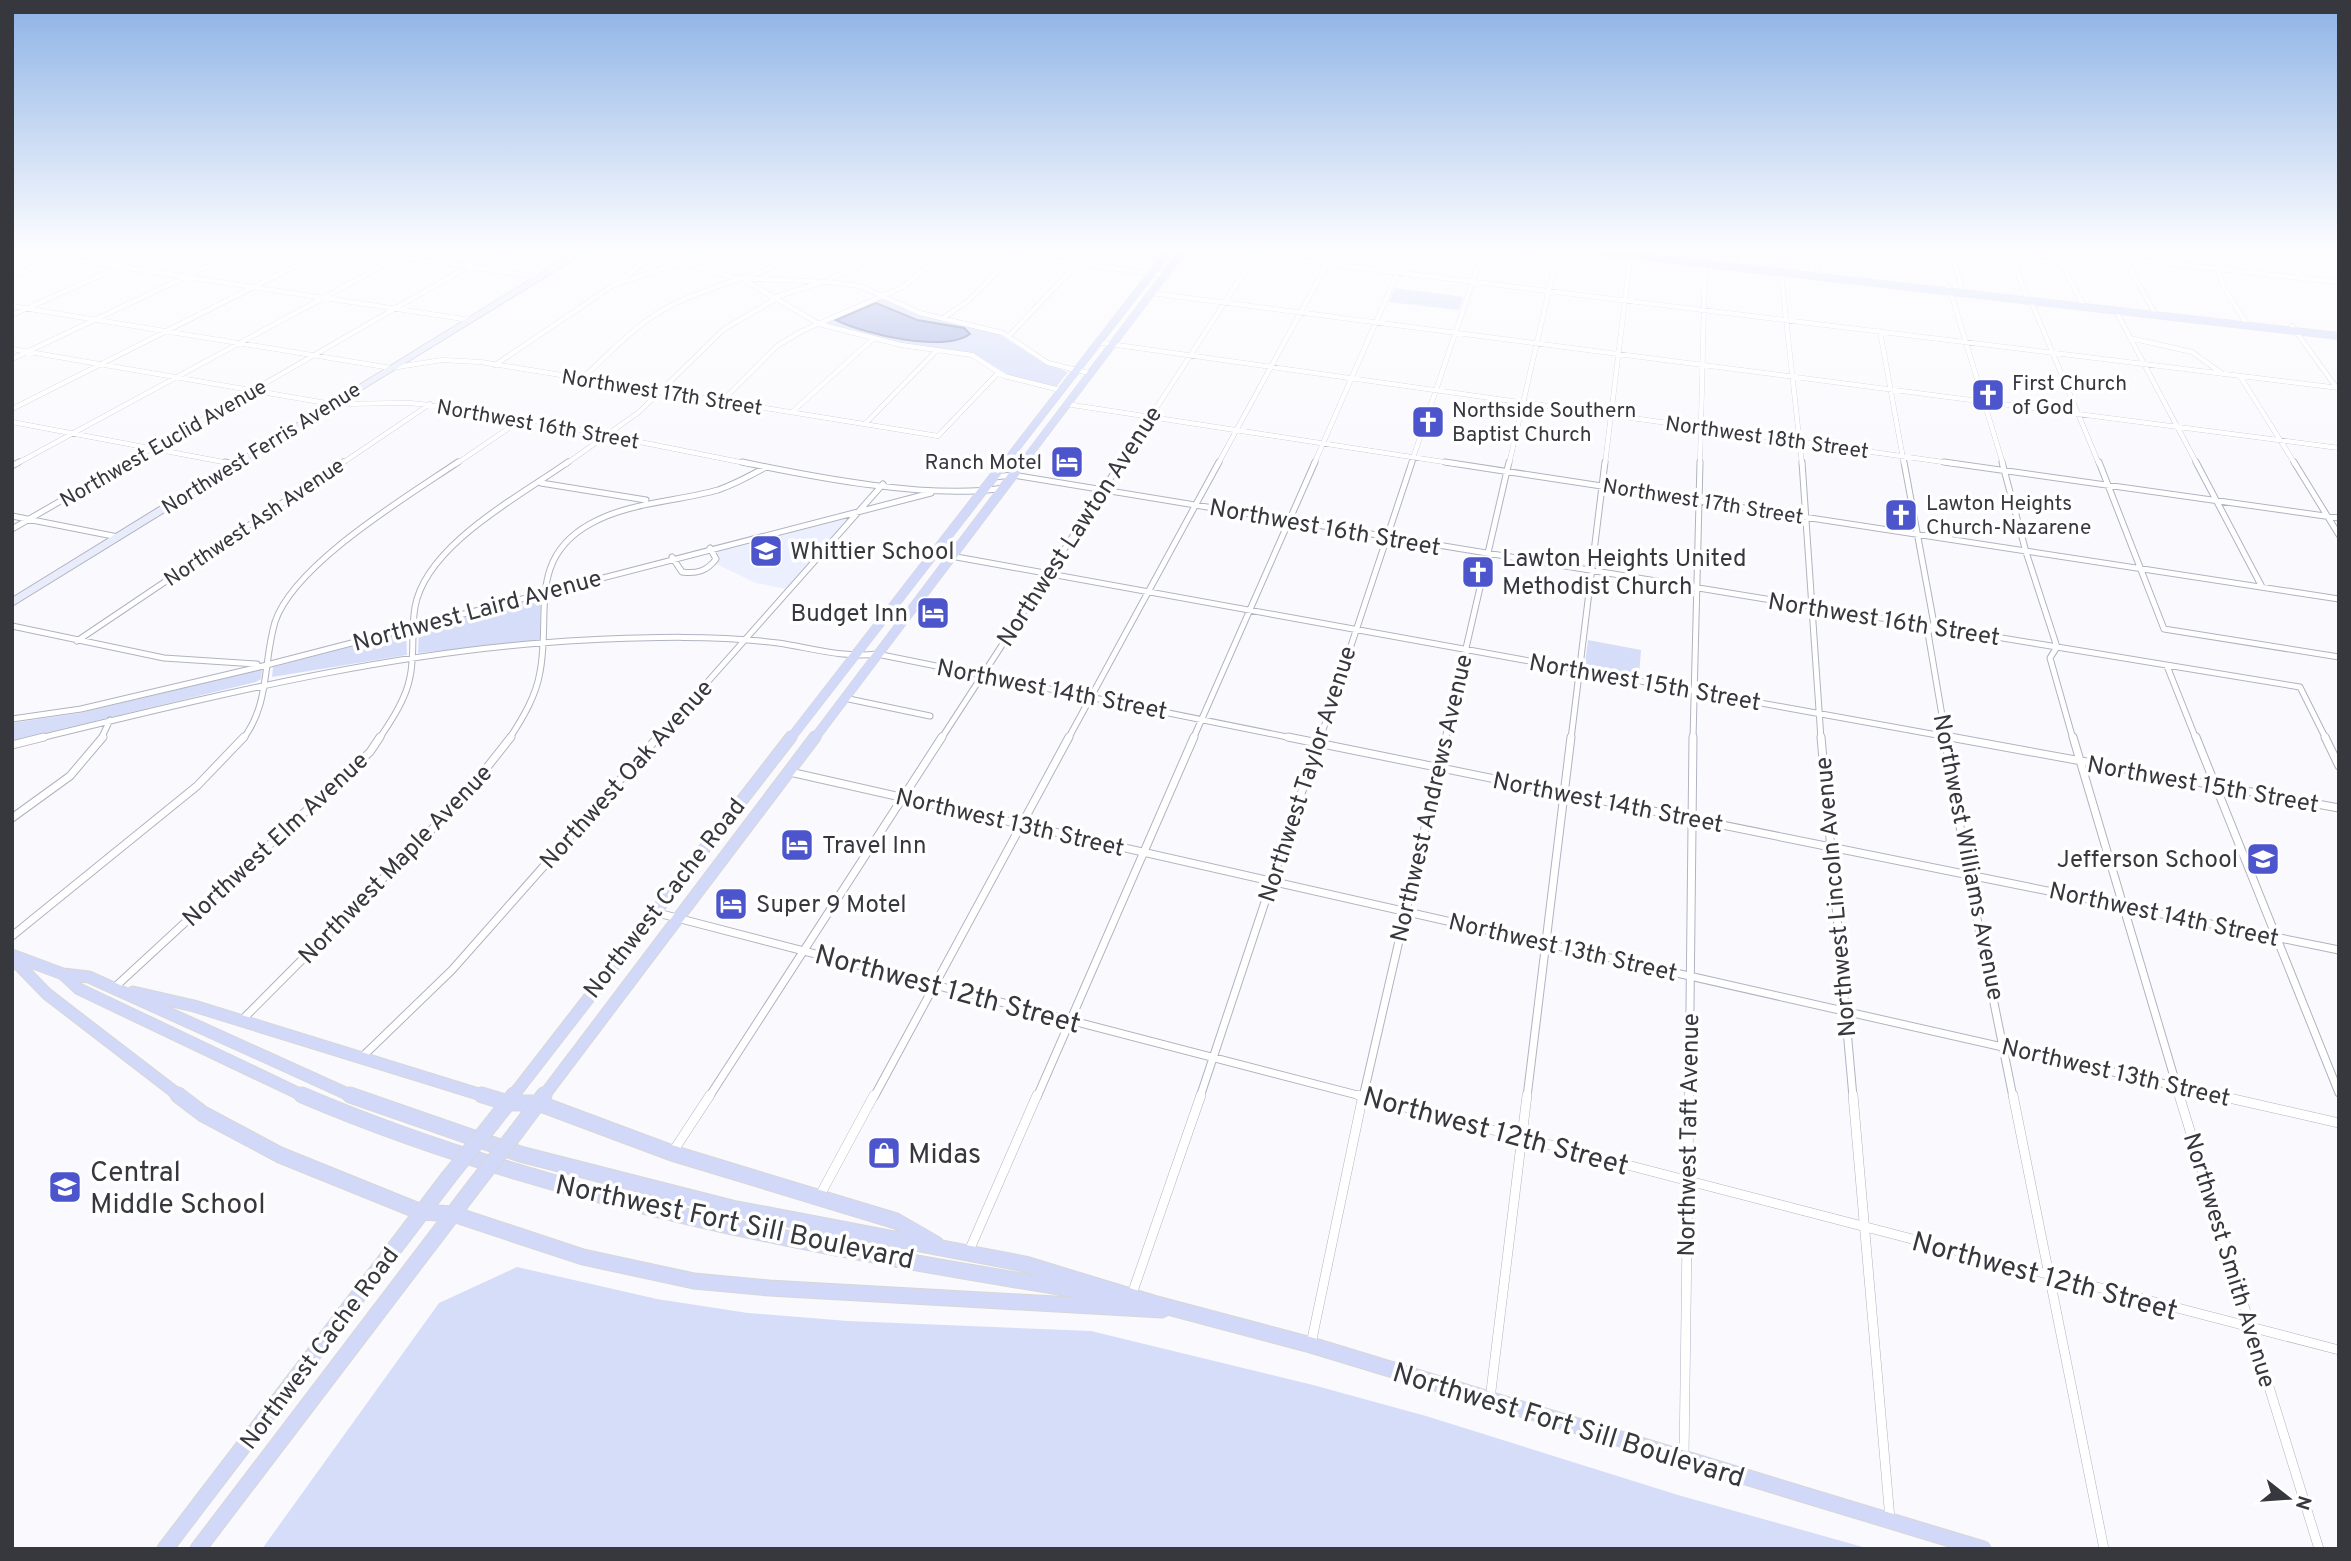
<svg xmlns="http://www.w3.org/2000/svg" width="2351" height="1561" font-family="Overpass,sans-serif">
	<style>
		.built { fill: #eceffd }
		.green { fill: #d6ddf8 }
		.water { fill: #a4b0e3; stroke: #838cb2; stroke-width: 2 }
		.lines { fill: none; stroke-linecap: round; stroke-linejoin: round }
		.street-far3-casing { stroke: #b0b3c2; stroke-width: 5 }
		.street-far2-casing { stroke: #b0b3c2; stroke-width: 7 }
		.street-far1-casing { stroke: #b0b3c2; stroke-width: 9 }
		.street-casing { stroke: #b0b3c2; stroke-width: 10 }
		.secondary-far1-casing { stroke: #b0b3c2; stroke-width: 7 }
		.secondary-casing { stroke: #b0b3c2; stroke-width: 9 }
		.primary-far3-casing { stroke: #d7d7d8; stroke-width: 8 }
		.primary-far2-casing { stroke: #d7d7d8; stroke-width: 10 }
		.primary-far1-casing { stroke: #d7d7d8; stroke-width: 13 }
		.primary-casing { stroke: #d7d7d8; stroke-width: 17 }
		.street-far3 { stroke: #fff; stroke-width: 4.5 }
		.street-far2 { stroke: #fff; stroke-width: 5 }
		.street-far1 { stroke: #fff; stroke-width: 7 }
		.street { stroke: #fff; stroke-width: 9 }
		.secondary-far1 { stroke: #e8ecfb; stroke-width: 6 }
		.secondary { stroke: #e8ecfb; stroke-width: 7 }
		.primary-far3 { stroke: #d2d9f8; stroke-width: 7 }
		.primary-far2 { stroke: #d2d9f8; stroke-width: 9 }
		.primary-far1 { stroke: #d2d9f8; stroke-width: 11 }
		.primary { stroke: #d2d9f8; stroke-width: 15 }
		.primary-bridge-casing { stroke: #d7d7d8; stroke-width: 17; stroke-linecap: butt }
		.primary-bridge { stroke: #d2d9f8; stroke-width: 15 }
		.labels { text-anchor: middle; stroke-width: 7; stroke-linejoin: round; paint-order: stroke }
		.far-poi-label { font-size: 21px; fill: #37383e; stroke: #fff; text-anchor: start }
		.far-street-label { font-size: 21px; fill: #37383e; stroke: #fff }
		.street-label { font-size: 24px; fill: #37383e; stroke: #fff }
		.poi-label { font-size: 24px; fill: #37383e; stroke: #fff; text-anchor: start }
		.near-street-label { font-size: 28px; fill: #37383e; stroke: #fff }
		.near-poi-label { font-size: 28px; fill: #37383e; stroke: #fff; text-anchor: start }
	</style>
	<rect width="100%" height="100%" fill="#fafafe"/>
	<path class="built" d="M851 515 786 589 756 583 716 564 714 550Z"/>
	<path class="green" d="M1395 288 1463 297 1459 310 1389 302Z
		M883 298 912 312 997 333 1043 363 1068 372 1056 387 1010 376 976 355 908 345 824 324Z
		M541 596 540 641 418 653 419 629Z
		M406 632 407 655 272 677 273 667Z
		M1588 640 1641 650 1639 677 1588 668 1585 663Z
		M259 670H262L261 679 256 682 12 741V723L80 713Z
		M517 1267 657 1299 748 1313 848 1321 1091 1331 1313 1385 1426 1416 1678 1495 1870 1549H262L439 1303Z"/>
	<path class="water" d="M876 303 917 320 964 328 970 334C943 353 864 334 836 320Z"/>
	<g class="lines">
		<defs>
			<path id="street-far3" d="M16 251 470 320
				M357 251 540 277
				M676 251 692 265 734 278 830 282 860 286 920 313 1003 333 1048 363 1089 373
				M980 251 1165 275
				M1128 251 1165 256
				M1222 251 2339 388
				M1742 251V268
				M1816 251 1819 277
				M1951 251 1963 293
				M2120 251 2156 315
				M2212 251 2223 286 2248 326
				M2280 251 2301 278
				M2126 259 2339 282
				M683 260 718 251
				M1090 265 1102 251
				M1781 273 1802 464
				M12 276 71 251
				M830 279 856 267 877 251
				M621 280 658 251
				M746 281 819 324 901 345 972 355 1004 376 1060 390
				M1949 287 2003 464
				M1151 293 2339 448
				M2026 296 2013 258 2062 263 2084 307
				M772 298 820 283
				M2031 301 2099 464
				M12 306 391 368 442 360 481 362 938 436 998 373
				M2116 311 2197 464
				M12 315 155 251
				M943 318 968 301 1013 256
				M2292 326 2336 387
				M1880 331 1904 464
				M1009 336 1077 264
				M2130 338 2192 352 2223 374
				M1096 342 1957 464
				M12 349 332 404 410 403 485 411 750 464
				M12 359 240 251
				M495 365 615 284 685 262
				M2240 376 2295 464
				M581 379C611 353 636 323 672 305 716 283 764 276 806 251
				M722 401 777 346 802 331 903 287 947 251
				M1066 404 1457 464
				M12 409 325 251
				M792 412 873 339
				M12 422 234 464
				M865 424 937 350
				M16 464 410 251
				M125 464 495 251
				M341 464 430 404
				M456 464 522 419
				M566 464 639 412 724 329 774 300
				M1120 464 1258 251
				M1218 464 1334 251
				M1314 464 1407 251
				M1411 464 1483 251
				M1509 464 1558 251
				M1605 464 1631 251
				M1700 464 1705 264"/>
			<path id="street-far2" d="M225 462 235 464
				M742 462C814 477 931 500 1003 488
				M1445 462 2339 599
				M1802 462 1821 739
				M1904 462 1934 624 1928 633 1946 739
				M1944 462 2339 518
				M2002 462 2026 552 2057 647 2050 658 2073 739
				M2099 462 2164 629 2339 657
				M2196 462 2262 587
				M2294 462 2339 535
				M12 466 19 462
				M994 477 1013 475 2300 687 2326 739
				M541 483 646 500
				M12 516 118 537
				M12 529 128 462
				M951 556 1959 739
				M672 557 682 572C697 574 707 571 716 559L710 548
				M12 626 164 658 257 664
				M77 641 343 462
				M2167 666 2196 739
				M844 698 930 716
				M12 719 81 709 255 668 931 493
				M36 739C218 695 399 649 587 640 650 637 716 635 778 643 812 648 842 658 877 654L1297 739
				M101 739 110 720
				M243 739C270 704 263 662 275 622 294 564 408 496 458 462
				M379 739C391 721 406 699 410 677 415 654 411 630 415 607 426 545 520 496 568 462
				M509 739C523 718 536 696 540 672 551 615 527 559 590 524 629 502 675 502 718 490 735 484 750 476 766 467
				M657 739 883 484
				M941 739 1121 462
				M1068 739 1219 462
				M1193 739 1315 462
				M1320 739 1412 462
				M1445 739 1509 462
				M1571 739 1605 462
				M1693 739 1700 462"/>
			<path id="street-far1" d="M1288 737 2339 950
				M1821 737 1853 1097
				M1945 737 1968 874 2013 1097
				M1950 737 2339 808
				M2073 737 2180 1097
				M2196 737 2339 1093
				M2325 737 2339 766
				M12 745 44 737
				M790 772 2223 1097
				M12 818 70 776 103 737
				M654 912 1365 1097
				M12 936 197 786 244 737
				M114 988 370 752 380 737
				M241 1021 462 799 511 737
				M362 1057 452 970 658 737
				M709 1097 942 737
				M874 1097 1069 737
				M1037 1097 1194 737
				M1200 1097 1320 737
				M1363 1097 1446 737
				M1527 1097 1571 737
				M1689 1097 1693 737"/>
			<path id="street" d="M1358 1095 2339 1350
				M1853 1095 1890 1519
				M2013 1095 2104 1549
				M2179 1095 2319 1549
				M2216 1095 2339 1123
				M672 1153 710 1095
				M819 1197 874 1095
				M969 1251 1037 1095
				M1132 1294 1201 1095
				M1311 1344 1363 1095
				M1490 1399 1527 1095
				M1684 1458 1689 1095"/>
			<path id="secondary-far1" d="M236 464 582 251"/>
			<path id="secondary" d="M12 602 239 462"/>
			<path id="primary-far3" d="M1593 251 2339 336
				M1004 464 1169 251
				M1022 464 1183 251"/>
			<path id="primary-far2" d="M790 739 1005 462
				M814 739 1023 462"/>
			<path id="primary-far1" d="M12 955 63 974 89 977 354 1097
				M12 958 47 994 181 1097
				M63 974 79 989 306 1097
				M133 992 194 1006 488 1097
				M512 1097 791 737
				M543 1097 815 737"/>
			<path id="primary" d="M178 1095 203 1114 280 1155 421 1212 453 1214 583 1257 694 1281 769 1288 1162 1310
				M302 1095C560 1205 838 1251 1113 1296
				M350 1095 520 1154 732 1208 1025 1264 1153 1303 1311 1345 1983 1549
				M482 1095 508 1103H538L672 1153 896 1221 936 1244
				M492 1123 514 1095
				M517 1131 544 1095
				M165 1549 448 1178
				M198 1549 475 1185"/>
		</defs>
		<use href="#street-far3" class="street-far3-casing"/>
		<use href="#street-far2" class="street-far2-casing"/>
		<use href="#street-far1" class="street-far1-casing"/>
		<use href="#street" class="street-casing"/>
		<use href="#secondary-far1" class="secondary-far1-casing"/>
		<use href="#secondary" class="secondary-casing"/>
		<use href="#primary-far3" class="primary-far3-casing"/>
		<use href="#primary-far2" class="primary-far2-casing"/>
		<use href="#primary-far1" class="primary-far1-casing"/>
		<use href="#primary" class="primary-casing"/>
		<use href="#street-far3" class="street-far3"/>
		<use href="#street-far2" class="street-far2"/>
		<use href="#street-far1" class="street-far1"/>
		<use href="#street" class="street"/>
		<use href="#secondary-far1" class="secondary-far1"/>
		<use href="#secondary" class="secondary"/>
		<use href="#primary-far3" class="primary-far3"/>
		<use href="#primary-far2" class="primary-far2"/>
		<use href="#primary-far1" class="primary-far1"/>
		<use href="#primary" class="primary"/>
		<defs>
			<path id="primary-bridge" d="M448 1178 492 1123
				M475 1185 517 1131"/>
		</defs>
		<use href="#primary-bridge" class="primary-bridge-casing"/>
		<use href="#primary-bridge" class="primary-bridge"/>
	</g>
	<linearGradient id="sky" x2="0" y2="1"><stop stop-color="#8db2e6"/><stop offset="0.53" stop-color="#fdfdff"/><stop offset="1" stop-color="#fdfdff" stop-opacity="0"/></linearGradient>
	<rect width="2351" height="470" fill="url(#sky)"/>
	<defs>
		<symbol id="church-square" viewBox="-11 -11 22 22"><rect x="-9" y="-9" width="18" height="18" rx="4" fill="#4c55cb" stroke="#fff"/><path d="M-1.2-6h2.4v3.5h3.3v2.4h-3.3V6h-2.4V-.1h-3.3v-2.4h3.3Z" fill="#fff"/></symbol>
		<symbol id="hotel-square" viewBox="-11 -11 22 22"><rect x="-9" y="-9" width="18" height="18" rx="4" fill="#4c55cb" stroke="#fff"/><path d="M-6-4.5h1.5V1H6V5H4.5V3h-9V5H-6ZM-4 0a1.8 1.8 0 1 1 3.6 0ZM.5 0V-2.5h3Q6-2.5 6 0Z" fill="#fff"/></symbol>
		<symbol id="school-square" viewBox="-11 -11 22 22"><rect x="-9" y="-9" width="18" height="18" rx="4" fill="#4c55cb" stroke="#fff"/><path d="M0-5L7-2L0 1L-7-2ZM-4 1L0 2.5L4 1V4Q0 6-4 4Z" fill="#fff"/></symbol>
		<symbol id="shop-square" viewBox="-11 -11 22 22"><rect x="-9" y="-9" width="18" height="18" rx="4" fill="#4c55cb" stroke="#fff"/><path d="M-5-2.5h2.3a2.7 3.5 0 0 1 5.4 0H5L5.5 6h-11ZM-1.5-2.5h3a1.5 2.3 0 0 0-3 0Z" fill="#fff"/></symbol>
	</defs>
	<g fill-rule="evenodd">
		<use href="#church-square" x="1969" y="376" width="38" height="38"/>
		<use href="#church-square" x="1409" y="403" width="38" height="38"/>
		<use href="#hotel-square" x="1048" y="443" width="38" height="38"/>
		<use href="#church-square" x="1882" y="496" width="38" height="38"/>
		<use href="#school-square" x="747" y="532" width="38" height="38"/>
		<use href="#church-square" x="1459" y="553" width="38" height="38"/>
		<use href="#hotel-square" x="914" y="594" width="38" height="38"/>
		<use href="#hotel-square" x="778" y="826" width="38" height="38"/>
		<use href="#school-square" x="2244" y="840" width="38" height="38"/>
		<use href="#hotel-square" x="712" y="885" width="38" height="38"/>
		<use href="#shop-square" x="865" y="1134" width="38" height="38"/>
		<use href="#school-square" x="46" y="1168" width="38" height="38"/>
	</g>
	<g class="labels">
		<g class="far-poi-label">
			<text x="2012" y="390">First Church<tspan x="2012" dy="24">of God</tspan></text>
			<text x="1452" y="417">Northside Southern<tspan x="1452" dy="24">Baptist Church</tspan></text>
			<text x="1042" y="469" text-anchor="end">Ranch Motel</text>
			<text x="1926" y="510">Lawton Heights<tspan x="1926" dy="24">Church-Nazarene</tspan></text>
		</g>
		<g class="far-street-label">
			<text transform="translate(662 392) rotate(9)" y="7">Northwest 17th Street</text>
			<text transform="translate(538 424) rotate(10)" y="7">Northwest 16th Street</text>
			<text transform="translate(1767 437) rotate(8)" y="7">Northwest 18th Street</text>
			<text transform="translate(163 443) rotate(-30)" y="7">Northwest Euclid Avenue</text>
			<text transform="translate(261 448) rotate(-32)" y="7">Northwest Ferris Avenue</text>
			<text transform="translate(1703 501) rotate(9)" y="7">Northwest 17th Street</text>
			<text transform="translate(254 522) rotate(-34)" y="7">Northwest Ash Avenue</text>
		</g>
		<g class="street-label">
			<text transform="translate(1079 526) rotate(-57)" y="8">Northwest Lawton Avenue</text>
			<text transform="translate(1325 527) rotate(10)" y="8">Northwest 16th Street</text>
			<text transform="translate(477 610) rotate(-15)" y="8">Northwest Laird Avenue</text>
			<text transform="translate(1884 619) rotate(9)" y="8">Northwest 16th Street</text>
			<text transform="translate(1645 682) rotate(10)" y="8">Northwest 15th Street</text>
			<text transform="translate(1052 689) rotate(11)" y="8">Northwest 14th Street</text>
			<text transform="translate(626 774) rotate(-48)" y="8">Northwest Oak Avenue</text>
			<text transform="translate(1307 774) rotate(-72)" y="8">Northwest Taylor Avenue</text>
			<text transform="translate(2203 784) rotate(10)" y="8">Northwest 15th Street</text>
			<text transform="translate(1431 798) rotate(-77)" y="8">Northwest Andrews Avenue</text>
			<text transform="translate(1608 802) rotate(11)" y="8">Northwest 14th Street</text>
			<text transform="translate(1010 822) rotate(13)" y="8">Northwest 13th Street</text>
			<text transform="translate(275 839) rotate(-43)" y="8">Northwest Elm Avenue</text>
			<text transform="translate(1969 857) rotate(79)" y="8">Northwest Williams Avenue</text>
			<text transform="translate(395 864) rotate(-46)" y="8">Northwest Maple Avenue</text>
			<text transform="translate(1835 897) rotate(-95)" y="8">Northwest Lincoln Avenue</text>
			<text transform="translate(664 898) rotate(-52)" y="8">Northwest Cache Road</text>
			<text transform="translate(2164 914) rotate(12)" y="8">Northwest 14th Street</text>
			<text transform="translate(1563 947) rotate(13)" y="8">Northwest 13th Street</text>
			<text transform="translate(2116 1072) rotate(13)" y="8">Northwest 13th Street</text>
			<text transform="translate(1688 1135) rotate(-89)" y="8">Northwest Taft Avenue</text>
			<text transform="translate(2230 1260) rotate(73)" y="8">Northwest Smith Avenue</text>
			<text transform="translate(319 1348) rotate(-53)" y="8">Northwest Cache Road</text>
		</g>
		<g class="poi-label">
			<text x="790" y="559">Whittier School</text>
			<text x="1502" y="566">Lawton Heights United<tspan x="1502" dy="28">Methodist Church</tspan></text>
			<text x="908" y="621" text-anchor="end">Budget Inn</text>
			<text x="822" y="853">Travel Inn</text>
			<text x="2238" y="867" text-anchor="end">Jefferson School</text>
			<text x="756" y="912">Super 9 Motel</text>
		</g>
		<g class="near-street-label">
			<text transform="translate(948 988) rotate(15)" y="10">Northwest 12th Street</text>
			<text transform="translate(1496 1130) rotate(15)" y="10">Northwest 12th Street</text>
			<text transform="translate(735 1221) rotate(12)" y="10">Northwest Fort Sill Boulevard</text>
			<text transform="translate(2045 1275) rotate(15)" y="10">Northwest 12th Street</text>
			<text transform="translate(1569 1424) rotate(17)" y="10">Northwest Fort Sill Boulevard</text>
		</g>
		<g class="near-poi-label">
			<text x="908" y="1163">Midas</text>
			<text x="90" y="1181">Central<tspan x="90" dy="32">Middle School</tspan></text>
		</g>
	</g>
	<rect width="2351" height="1561" fill="none" stroke="#37383e" stroke-width="28"/>
	<g transform="translate(2288 1498) rotate(107)" stroke="#ffffff" stroke-width="5" paint-order="stroke">
	<path d="M0-5L12 26L0 18L-12 26Z" fill="#37383e"/>
	<text y="-10" font-size="19" font-weight="bold" text-anchor="middle" fill="#37383e">N</text>
	</g>
</svg>
